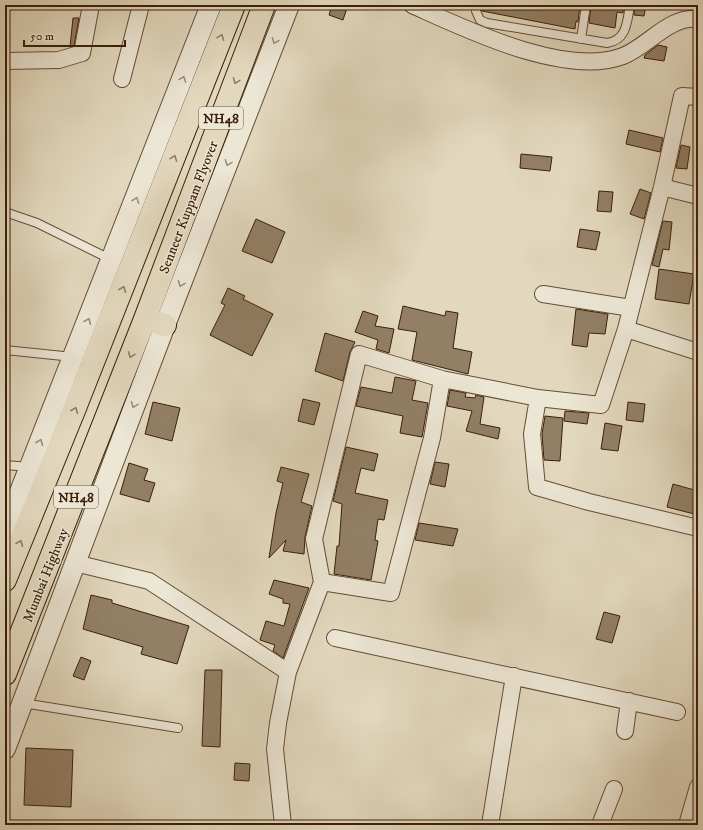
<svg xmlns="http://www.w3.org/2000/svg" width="703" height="830" font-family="'IM FELL DW Pica',serif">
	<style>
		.building { fill: #927f66; stroke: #3b1f06 }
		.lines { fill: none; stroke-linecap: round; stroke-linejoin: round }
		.service-casing { stroke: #654d34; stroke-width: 10 }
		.minor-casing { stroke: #654d34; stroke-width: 18 }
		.tertiary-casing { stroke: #654d34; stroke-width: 22 }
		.trunk-casing { stroke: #3b1f06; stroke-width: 24 }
		.service { stroke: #ece6d5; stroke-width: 8 }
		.minor { stroke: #ece6d5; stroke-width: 16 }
		.tertiary { stroke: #ece6d5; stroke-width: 20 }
		.trunk { stroke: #e2d8be; stroke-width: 22 }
		.oneway { stroke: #8e7c62 }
		.oneway2 { stroke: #9c8c78 }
		.labels { text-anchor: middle; stroke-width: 3; stroke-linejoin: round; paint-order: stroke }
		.shield { fill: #ece6d5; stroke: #705b44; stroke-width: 1 }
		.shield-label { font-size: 13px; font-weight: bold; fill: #3b1f06 }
		.street-label { font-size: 14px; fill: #3b1f06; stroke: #ece6d5 }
	</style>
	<rect width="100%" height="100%" fill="#e2d8be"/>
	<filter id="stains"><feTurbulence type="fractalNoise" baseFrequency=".005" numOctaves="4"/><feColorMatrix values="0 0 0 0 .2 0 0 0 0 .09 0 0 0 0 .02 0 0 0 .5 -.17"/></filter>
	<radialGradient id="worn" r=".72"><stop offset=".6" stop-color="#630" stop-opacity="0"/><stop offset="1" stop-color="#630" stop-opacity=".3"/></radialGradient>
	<path class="building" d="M332 5H348L343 20 329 15Z
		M479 5H580L578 22 576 21 575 29 482 11Z
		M591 5H624L623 13 617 12 615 28 589 23Z
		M635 5H646L644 16 634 15Z
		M73 18H79L74 46 70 47Z
		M658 45 667 47 664 61 644 58 645 55Z
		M629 130 663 138 660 152 626 144Z
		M681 145 690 147 687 169 676 168Z
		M521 154 552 157 550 171 520 168Z
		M640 189 651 193 644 219 630 214Z
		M599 191 613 192 611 212 597 211Z
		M256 219 285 232 272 263 242 251Z
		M663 221 672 222 669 250 663 249 659 267 652 265Z
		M580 229 600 232 596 250 577 247Z
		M659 269 694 274 689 304 655 299Z
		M228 288 245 296 243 299 273 314 252 356 210 335 225 305 221 303Z
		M403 306 445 316 446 311 458 313 453 348 472 352 468 374 412 360 417 332 398 329Z
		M576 309 608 314 605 334 589 333 587 347 572 345Z
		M363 311 378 316 375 326 394 329 389 353 376 349 378 340 355 332Z
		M325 333 355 342 350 352 343 381 315 371Z
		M395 377 416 381 412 400 428 403 422 437 400 433 403 416 356 406 361 387 392 393Z
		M450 390 466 393 465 397 475 398 476 395 484 397 480 424 500 428 498 439 466 431 472 411 447 406Z
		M303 399 320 403 314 425 298 421Z
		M153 402 180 408 172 441 145 434Z
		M628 402 645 404 643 422 626 420Z
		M565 411 589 413 587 424 564 421Z
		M545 416 563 418 560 461 544 460 542 434Z
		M605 423 622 426 618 451 601 449Z
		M346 447 378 454 374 471 361 468 355 493 388 500 384 520 378 519 375 540 378 541 371 580 334 574 337 546H339L342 504 333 501Z
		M435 462 449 464 445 487 430 484Z
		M129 463 148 469 144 480 155 483 149 502 120 494Z
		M281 467 309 474 301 502 312 506 305 537 304 554 283 551 286 540 269 558 276 513 283 483 277 481Z
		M673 484 698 491V515L667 507Z
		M419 523 458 529 453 546 415 540Z
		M274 580 309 588 283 658 273 651 275 645 260 640 266 621 284 626 290 604 283 603V599L269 594Z
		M91 595 112 600V603L189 626 177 664 141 654 143 647 83 629Z
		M604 612 620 616 612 643 596 639Z
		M81 657 91 661 84 680 73 676Z
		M205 670H222L220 747 202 746Z
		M26 748 73 750 71 807 24 805Z
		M235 763 250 764 249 781 234 780Z"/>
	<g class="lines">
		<defs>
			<path id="service" d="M476 11 480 20 487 23 607 43C627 40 627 22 630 5
				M581 39 586 5
				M5 212 37 223 112 260
				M5 350 73 357
				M5 465 30 467
				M23 703 178 728"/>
			<path id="minor" d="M412 5C466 29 565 78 623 56 647 47 670 15 698 19
				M5 61 59 60 82 53 91 5
				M122 79 141 5
				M662 187 698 196
				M543 294 631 308
				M626 329 698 352
				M538 398 532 434 537 487 589 502 698 528
				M75 563 149 581 288 672 322 582 391 593 432 438 442 379 538 398 601 405 626 329 662 187 682 96 698 97
				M322 582 314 539 359 354 442 379
				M335 638 677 712
				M625 731 629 701
				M283 825 275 749 278 723 288 672
				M490 825 514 676
				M600 825 614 789
				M687 825 698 787"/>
			<path id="tertiary" d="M5 530 211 5
				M5 749 165 325 289 5"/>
			<path id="trunk" d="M145 319 165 325
				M5 580 75 408 234 5
				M5 674 145 319 264 5"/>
		</defs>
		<use href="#service" class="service-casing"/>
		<use href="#minor" class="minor-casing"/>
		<use href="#tertiary" class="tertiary-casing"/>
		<use href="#trunk" class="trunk-casing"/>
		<use href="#service" class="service"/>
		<use href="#minor" class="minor"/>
		<use href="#tertiary" class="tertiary"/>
		<use href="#trunk" class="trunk"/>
	</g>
	<defs><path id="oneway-chevron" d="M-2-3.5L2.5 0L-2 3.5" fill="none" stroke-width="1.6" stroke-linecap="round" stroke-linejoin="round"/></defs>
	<g class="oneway">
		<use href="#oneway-chevron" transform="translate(221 37) rotate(-69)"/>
		<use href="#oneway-chevron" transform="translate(236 81) rotate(111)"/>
		<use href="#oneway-chevron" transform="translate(174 158) rotate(-69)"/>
		<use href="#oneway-chevron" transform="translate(123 289) rotate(-68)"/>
		<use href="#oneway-chevron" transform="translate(131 355) rotate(111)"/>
		<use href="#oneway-chevron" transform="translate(75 410) rotate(-68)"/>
		<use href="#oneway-chevron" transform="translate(20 543) rotate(-68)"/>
	</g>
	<g class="oneway2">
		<use href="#oneway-chevron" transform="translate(275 41) rotate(111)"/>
		<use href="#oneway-chevron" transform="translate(183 79) rotate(-69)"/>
		<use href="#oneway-chevron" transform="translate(228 163) rotate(111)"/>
		<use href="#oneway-chevron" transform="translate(136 200) rotate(-69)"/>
		<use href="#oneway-chevron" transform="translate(181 284) rotate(111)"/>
		<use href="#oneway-chevron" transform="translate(88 321) rotate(-68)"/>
		<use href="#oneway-chevron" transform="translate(134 405) rotate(111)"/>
		<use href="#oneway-chevron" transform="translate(40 442) rotate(-68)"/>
	</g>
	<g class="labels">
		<g class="shield">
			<rect x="199" y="107" width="44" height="22" rx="3"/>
			<rect x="54" y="486" width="44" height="22" rx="3"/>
		</g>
		<g class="shield-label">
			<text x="221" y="123">NH48</text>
			<text x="76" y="502">NH48</text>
		</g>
		<g class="street-label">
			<text transform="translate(188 207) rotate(-69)" y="5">Senneer Kuppam Flyover</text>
			<text transform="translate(45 575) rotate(-68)" y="5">Mumbai Highway</text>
		</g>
	</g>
	<rect width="703" height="830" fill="none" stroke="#e2d8be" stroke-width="20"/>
	<rect x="6" y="6" width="691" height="818" fill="none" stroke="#3b1f06" stroke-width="2"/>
	<rect x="10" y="10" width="683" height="810" fill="none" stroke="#3b1f06"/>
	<path d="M24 40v6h101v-6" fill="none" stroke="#3b1f06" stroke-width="2"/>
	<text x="30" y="40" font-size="12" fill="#3b1f06" stroke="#ece6d5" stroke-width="3" paint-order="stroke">50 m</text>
	<rect width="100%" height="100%" filter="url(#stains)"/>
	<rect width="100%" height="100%" fill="url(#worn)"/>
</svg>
